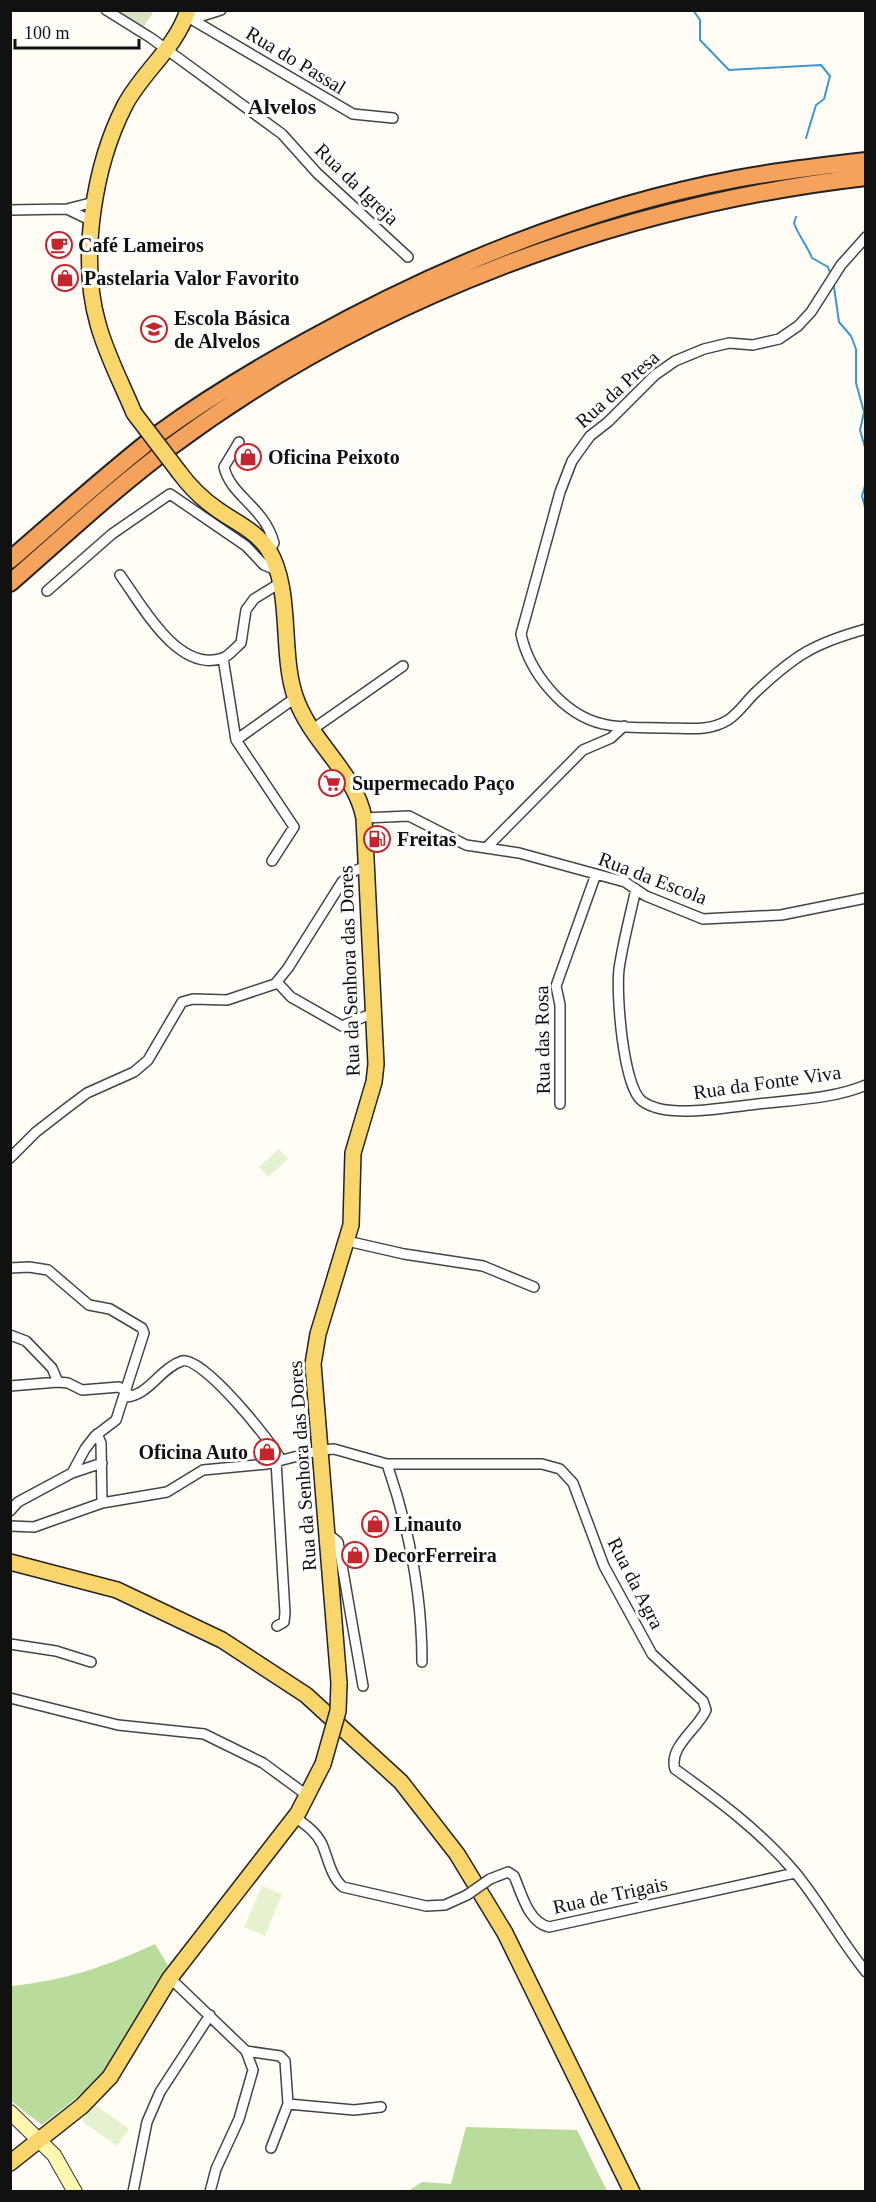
<svg xmlns="http://www.w3.org/2000/svg" width="876" height="2202" font-family="Georgia,serif">
	<style>
		.forest { fill: #b9dc9c }
		.cemetery { fill: #d9e3c4 }
		.pitch { fill: #e6f2cf }
		.lines { fill: none; stroke-linecap: round; stroke-linejoin: round }
		.stream { stroke: #3f96cf; stroke-width: 2 }
		.street-casing { stroke: #444; stroke-width: 12 }
		.secondary-casing { stroke: #333; stroke-width: 16 }
		.primary-casing { stroke: #222; stroke-width: 18 }
		.highway-casing { stroke: #222; stroke-width: 20 }
		.street { stroke: #fff; stroke-width: 9 }
		.secondary { stroke: #fff6b0; stroke-width: 14 }
		.primary { stroke: #f9d66b; stroke-width: 15 }
		.highway { stroke: #f5a25d; stroke-width: 16 }
		.street-bridge-casing { stroke: #444; stroke-width: 12; stroke-linecap: butt }
		.primary-bridge-casing { stroke: #222; stroke-width: 18; stroke-linecap: butt }
		.street-bridge { stroke: #fff; stroke-width: 9 }
		.primary-bridge { stroke: #f9d66b; stroke-width: 15 }
		.labels { text-anchor: middle; stroke-width: 6; stroke-linejoin: round; paint-order: stroke }
		.street-label { font-size: 20px; fill: #111; stroke: #fff }
		.poi-label { font-size: 20px; font-weight: bold; fill: #111; stroke: #fff; text-anchor: start }
		.quarter-label { font-size: 22px; font-weight: bold; fill: #111; stroke: #fff }
	</style>
	<rect width="100%" height="100%" fill="#fffdf5"/>
	<path class="forest" d="M155 1944 168 1965 109 2065 89 2088 42 2125 11 2101V1986C67 1980 104 1967 155 1944Z
		M466 2127 577 2130 607 2191H408L422 2182 451 2184Z"/>
	<path class="cemetery" d="M113 11H154L142 29Z"/>
	<path class="pitch" d="M279 1149 288 1159 268 1177 259 1167Z
		M262 1886 282 1894 265 1936 244 1927Z
		M94 2104 129 2129 117 2146 82 2121Z"/>
	<g class="lines">
		<path class="stream" d="M693 10 700 20V40L729 70 821 65 830 76 824 99 816 105 806 138
			M796 217 794 223C799 237 807 245 812 258L828 267 831 275
			M834 287 839 322 851 336 856 349V383L864 412 860 430 866 451
			M866 482 862 496 866 511"/>
		<defs>
			<path id="street" d="M106 10 151 38 282 134 317 173 408 257
				M187 13 202 16 221 10
				M186 16 353 114 393 118
				M67 209 92 221
				M10 210 67 209 94 202
				M866 237 841 265 811 312 798 326 779 339 753 345 729 343 704 349 675 361 655 375 608 422 590 436 572 461 560 492 521 634C529 672 563 715 603 724 623 729 645 727 666 728 687 728 709 732 728 720 739 713 747 700 757 691 795 655 815 643 866 629
				M239 442 224 467C231 497 264 506 274 543L269 551
				M120 575C142 605 178 674 223 658 229 656 236 647 241 643L246 610 254 599 280 583
				M47 591 112 534 170 494 246 546 264 565 276 570
				M223 658 236 740 294 827 272 861
				M313 729 403 666
				M236 740 295 698
				M364 818 409 816 466 845 519 853 625 882 646 896 703 919 781 915 866 898
				M487 847 583 750 611 738 624 726
				M636 889C630 916 623 942 619 969 616 993 623 1087 642 1101 666 1119 721 1108 749 1105 786 1100 831 1100 866 1085
				M277 982 291 997 342 1026 366 1016H374
				M560 1104V1005L556 986 596 874
				M10 1158 36 1132 67 1108 87 1093 134 1072 148 1060 182 1002 193 999 227 1000 275 984 288 968 342 882 354 871 367 866
				M347 1241 404 1254 483 1266 534 1287
				M10 1268 29 1267 48 1270 89 1305 110 1309 142 1328 144 1333 116 1420 95 1436 85 1449 72 1473 18 1502 10 1511
				M10 1335 26 1341 52 1368 58 1382
				M10 1386 58 1382 68 1383 82 1390 119 1387 127 1392
				M125 1397C149 1396 160 1368 182 1361 202 1355 272 1442 281 1460
				M97 1434 101 1443 102 1503
				M276 1461 285 1613 284 1622 277 1626
				M387 1464C409 1528 422 1594 422 1662
				M72 1473 102 1463
				M10 1526 34 1527 102 1503 167 1492 203 1470 267 1464 321 1450 334 1449 387 1464H542L560 1469 573 1483 604 1566 652 1654 703 1701 706 1710C698 1729 668 1747 675 1769 718 1800 759 1830 794 1871 820 1902 840 1940 866 1972
				M328 1534 338 1542 363 1686
				M10 1644 56 1651 91 1662
				M10 1698 118 1725 204 1734 263 1763 308 1796
				M295 1817C306 1825 316 1832 322 1844 328 1858 331 1877 343 1887L426 1906 445 1905 467 1895
				M490 1879 508 1872 514 1876C522 1894 528 1922 549 1927L795 1873
				M170 1978 246 2051 253 2070 239 2119 216 2169 210 2192
				M246 2051 280 2056 285 2061 288 2104 271 2148
				M288 2104 354 2110 381 2107
				M133 2192 147 2122 160 2092 210 2015"/>
			<path id="secondary" d="M10 2112 54 2155 75 2192"/>
			<path id="primary" d="M134 413C122 384 106 354 98 324 79 258 94 165 125 105 143 71 176 48 188 10
				M179 472C190 487 202 499 218 510 235 522 256 531 268 549 293 589 280 652 295 696 310 742 355 771 364 818L376 1064 374 1082 353 1153 351 1225 318 1334 313 1364 339 1683
				M10 1562 117 1590 222 1640 306 1695 401 1782 457 1854 505 1933 632 2192
				M10 2163 82 2106 110 2077 170 1978 298 1813 323 1764"/>
			<path id="highway" d="M10 560C60 517 109 472 161 432 208 398 258 368 309 340 441 267 587 207 736 179 779 171 822 166 866 161
				M10 583C64 536 116 487 173 445 372 297 620 205 866 177"/>
		</defs>
		<use href="#street" class="street-casing"/>
		<use href="#secondary" class="secondary-casing"/>
		<use href="#primary" class="primary-casing"/>
		<use href="#highway" class="highway-casing"/>
		<use href="#street" class="street"/>
		<use href="#secondary" class="secondary"/>
		<use href="#primary" class="primary"/>
		<use href="#highway" class="highway"/>
		<defs>
			<path id="street-bridge" d="M467 1895 490 1879"/>
			<path id="primary-bridge" d="M134 413 179 472
				M323 1764 338 1711 339 1683"/>
		</defs>
		<use href="#street-bridge" class="street-bridge-casing"/>
		<use href="#primary-bridge" class="primary-bridge-casing"/>
		<use href="#street-bridge" class="street-bridge"/>
		<use href="#primary-bridge" class="primary-bridge"/>
	</g>
	<defs>
		<symbol id="cafe-ring" viewBox="-11 -11 22 22"><circle r="9.5" fill="#fff" stroke="#c4262e" stroke-width="1.5"/><path d="M-5.5-4.5H6V0H3Q3 3.5 0 3.5H-2.5Q-5.5 3.5-5.5 0ZM3-3.2v2h1.7v-2ZM-6 4.5H4V6H-6Z" fill="#c4262e"/></symbol>
		<symbol id="shop-ring" viewBox="-11 -11 22 22"><circle r="9.5" fill="#fff" stroke="#c4262e" stroke-width="1.5"/><path d="M-5-2.5h2.3a2.7 3.5 0 0 1 5.4 0H5L5.5 6h-11ZM-1.5-2.5h3a1.5 2.3 0 0 0-3 0Z" fill="#c4262e"/></symbol>
		<symbol id="school-ring" viewBox="-11 -11 22 22"><circle r="9.5" fill="#fff" stroke="#c4262e" stroke-width="1.5"/><path d="M0-5L7-2L0 1L-7-2ZM-4 1L0 2.5L4 1V4Q0 6-4 4Z" fill="#c4262e"/></symbol>
		<symbol id="supermarket-ring" viewBox="-11 -11 22 22"><circle r="9.5" fill="#fff" stroke="#c4262e" stroke-width="1.5"/><path d="M-6-5.5h2.5l.6 2H6L4.5 2H-2.5L-4.4-4H-6ZM-1.5 3.2a1.3 1.3 0 1 0 .1 0ZM3 3.2a1.3 1.3 0 1 0 .1 0Z" fill="#c4262e"/></symbol>
		<symbol id="fuel-ring" viewBox="-11 -11 22 22"><circle r="9.5" fill="#fff" stroke="#c4262e" stroke-width="1.5"/><path d="M-5.5-6h7V0h2V4h1.3V-2.5L3-4.5l.8-.8L6-3V5H2.5V1h-1V6h-7ZM-4.2-4.7v3.2H.2V-4.7Z" fill="#c4262e"/></symbol>
	</defs>
	<g fill-rule="evenodd">
		<use href="#cafe-ring" x="44" y="230" width="30" height="30"/>
		<use href="#shop-ring" x="50" y="263" width="30" height="30"/>
		<use href="#school-ring" x="139" y="314" width="30" height="30"/>
		<use href="#shop-ring" x="233" y="442" width="30" height="30"/>
		<use href="#supermarket-ring" x="317" y="768" width="30" height="30"/>
		<use href="#fuel-ring" x="362" y="824" width="30" height="30"/>
		<use href="#shop-ring" x="252" y="1437" width="30" height="30"/>
		<use href="#shop-ring" x="360" y="1509" width="30" height="30"/>
		<use href="#shop-ring" x="340" y="1540" width="30" height="30"/>
	</g>
	<g class="labels">
		<g class="street-label">
			<text transform="translate(296 60) rotate(31)" y="7">Rua do Passal</text>
			<text transform="translate(357 184) rotate(44)" y="7">Rua da Igreja</text>
			<text transform="translate(617 389) rotate(-42)" y="7">Rua da Presa</text>
			<text transform="translate(653 878) rotate(21)" y="7">Rua da Escola</text>
			<text transform="translate(349 971) rotate(-92)" y="7">Rua da Senhora das Dores</text>
			<text transform="translate(542 1040) rotate(-91)" y="7">Rua das Rosa</text>
			<text transform="translate(767 1082) rotate(-8)" y="7">Rua da Fonte Viva</text>
			<text transform="translate(302 1466) rotate(-94)" y="7">Rua da Senhora das Dores</text>
			<text transform="translate(636 1583) rotate(63)" y="7">Rua da Agra</text>
			<text transform="translate(610 1895) rotate(-12)" y="7">Rua de Trigais</text>
		</g>
		<g class="poi-label">
			<text x="78" y="252">Café Lameiros</text>
			<text x="84" y="285">Pastelaria Valor Favorito</text>
			<text x="174" y="325">Escola Básica<tspan x="174" dy="23">de Alvelos</tspan></text>
			<text x="268" y="464">Oficina Peixoto</text>
			<text x="352" y="790">Supermecado Paço</text>
			<text x="397" y="846">Freitas</text>
			<text x="248" y="1459" text-anchor="end">Oficina Auto</text>
			<text x="394" y="1531">Linauto</text>
			<text x="374" y="1562">DecorFerreira</text>
		</g>
		<g class="quarter-label">
			<text x="282" y="114">Alvelos</text>
		</g>
	</g>
	<rect width="876" height="2202" fill="none" stroke="#111111" stroke-width="24"/>
	<path d="M15 39v9h124v-9" fill="none" stroke="#111111" stroke-width="3"/>
	<text x="24" y="39" font-size="18" fill="#111111" stroke="#ffffff" stroke-width="4.5" paint-order="stroke">100 m</text>
</svg>
